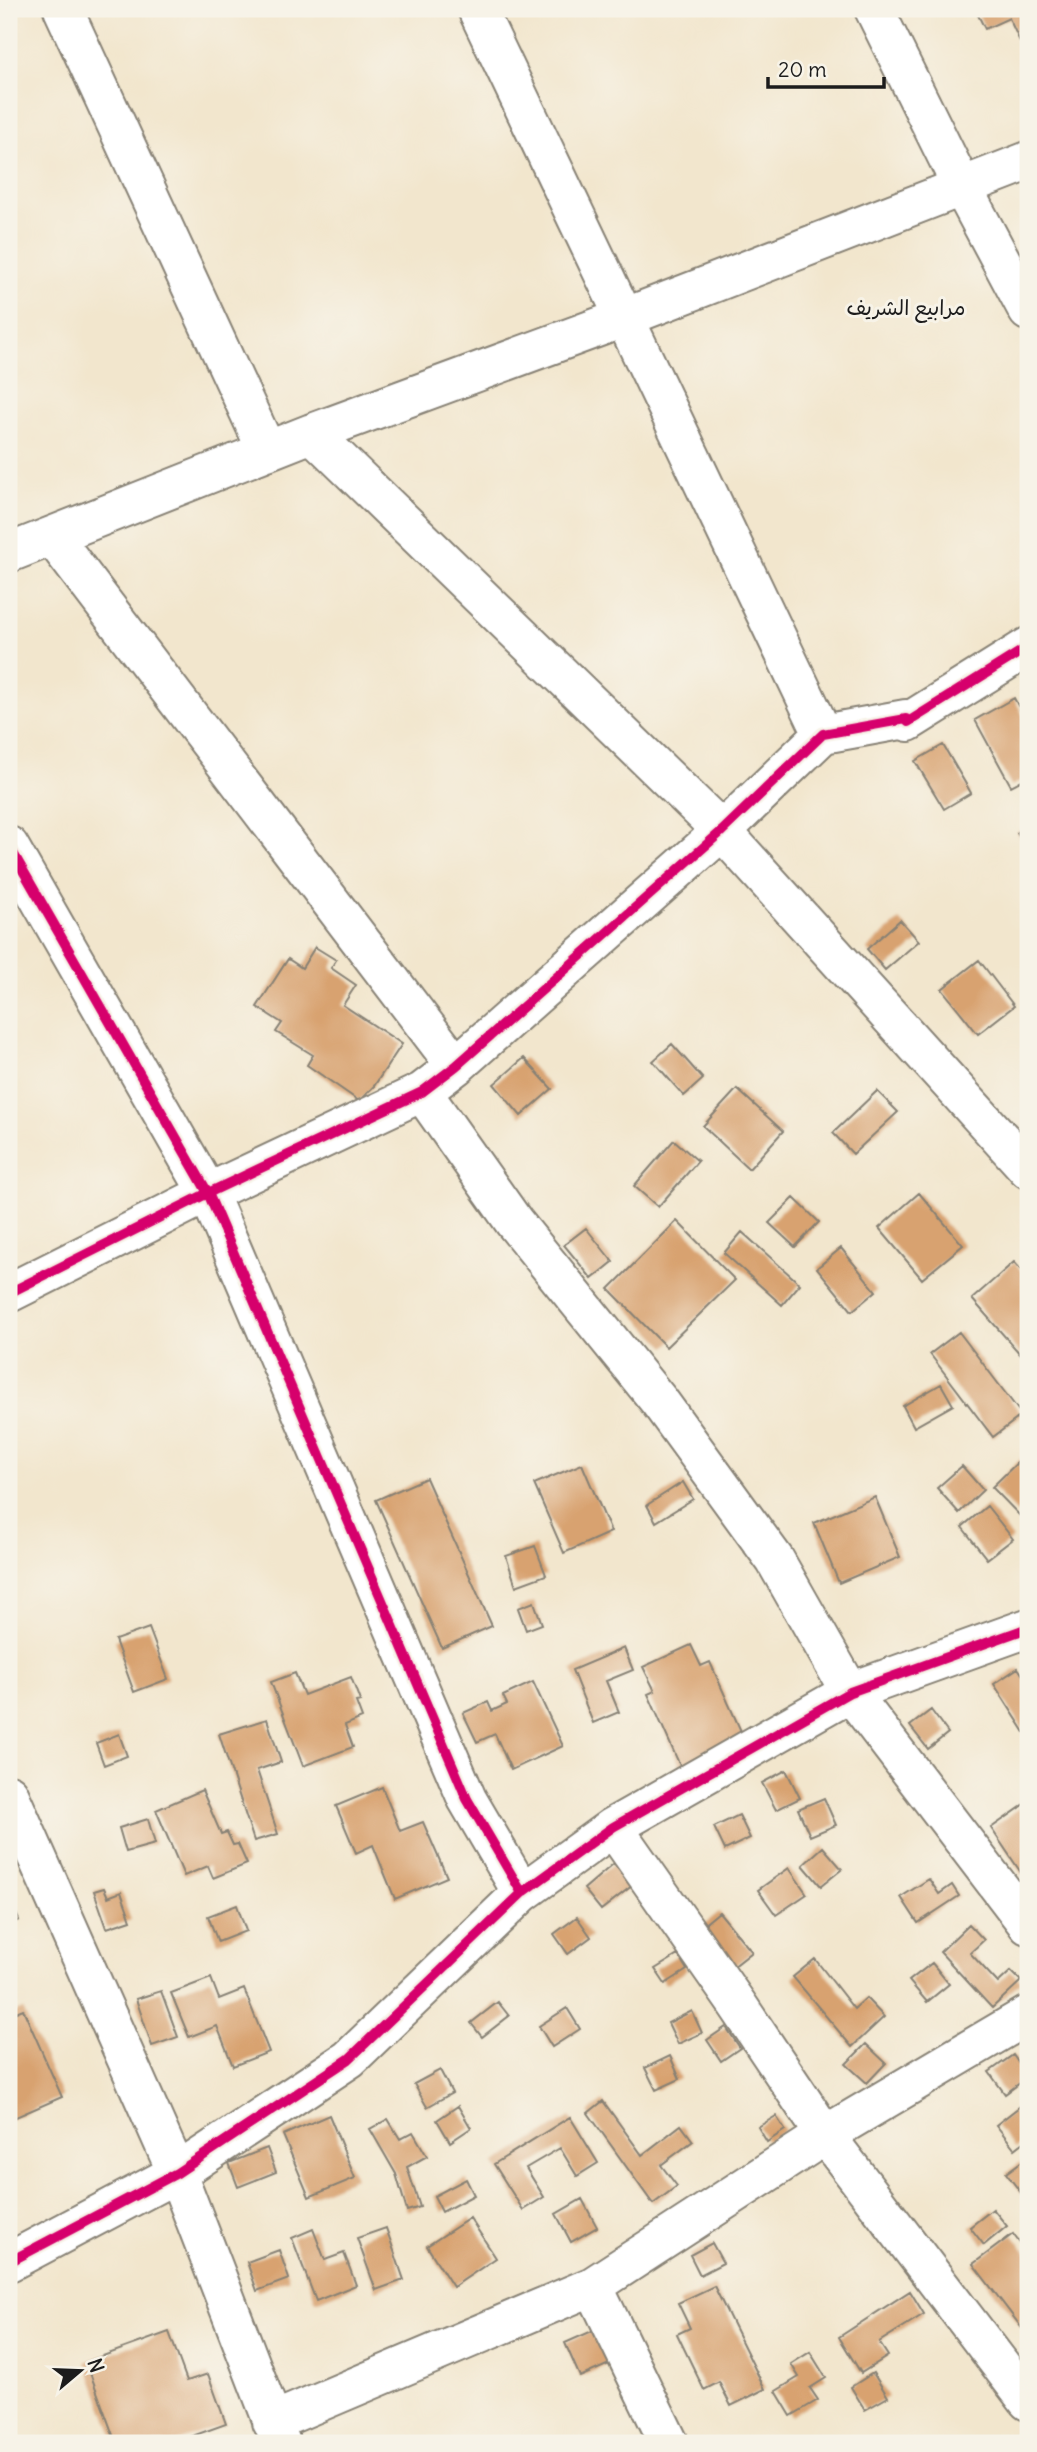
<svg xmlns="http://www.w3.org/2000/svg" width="1037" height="2452" font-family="Delius,'Playpen Sans Arabic',sans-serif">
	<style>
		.building { fill: #d8a270 }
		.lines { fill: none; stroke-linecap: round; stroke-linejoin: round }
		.street-casing { stroke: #878174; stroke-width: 42 }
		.street { stroke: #fff; stroke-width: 38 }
		.cycleway-casing { stroke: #f7f3e8; stroke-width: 15 }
		.cycleway { stroke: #d6006c; stroke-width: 10 }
		.labels { text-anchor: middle; stroke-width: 6; stroke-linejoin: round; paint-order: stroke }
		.neighbourhood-label { font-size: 21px; fill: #1c1c1c; stroke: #f7f3e8 }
	</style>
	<rect width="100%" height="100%" fill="#f7f3e8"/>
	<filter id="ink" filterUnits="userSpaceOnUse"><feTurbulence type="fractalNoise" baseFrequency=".0143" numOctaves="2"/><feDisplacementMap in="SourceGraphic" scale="14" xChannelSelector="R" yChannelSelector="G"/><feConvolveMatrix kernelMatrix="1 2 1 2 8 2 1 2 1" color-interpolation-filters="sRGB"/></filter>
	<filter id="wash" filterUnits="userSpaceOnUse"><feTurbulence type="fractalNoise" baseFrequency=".00686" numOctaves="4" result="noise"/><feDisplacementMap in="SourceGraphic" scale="28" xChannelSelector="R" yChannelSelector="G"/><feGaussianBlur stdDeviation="1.57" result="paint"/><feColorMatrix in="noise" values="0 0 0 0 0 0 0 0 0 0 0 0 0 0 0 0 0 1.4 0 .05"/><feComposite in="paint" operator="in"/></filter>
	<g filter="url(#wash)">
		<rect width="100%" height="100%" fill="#f2e6cd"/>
		<g id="blocks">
			<path class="building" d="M981 9H1028V43L1022 46 1009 18 985 29 976 11Z
				M1014 698 1028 724V777L1011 786 975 720Z
				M943 745 971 793 944 809 915 761Z
				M1028 824V849L1017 833Z
				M900 920 919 941 885 970 867 949Z
				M315 947 336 960 331 968 356 985 343 1005 402 1044 374 1086 359 1101 307 1065 313 1055 276 1032 282 1023 257 1007 288 959 302 968Z
				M979 960 1014 1006 978 1034 942 989Z
				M672 1044 703 1079 684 1096 653 1061Z
				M524 1058 552 1089 521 1116 494 1084Z
				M737 1089 783 1131 749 1169 703 1126Z
				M877 1091 898 1112 853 1154 833 1133Z
				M674 1140 698 1161 658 1207 634 1186Z
				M919 1193 963 1245 922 1279 879 1228Z
				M794 1198 819 1222 795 1247 769 1223Z
				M677 1221 735 1280 666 1347 609 1289Z
				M586 1228 613 1262 592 1279 564 1245Z
				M742 1232 800 1284 782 1305 724 1253Z
				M841 1248 876 1291 852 1311 817 1268Z
				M1014 1262 1028 1278V1363L972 1299Z
				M959 1332 1022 1415 993 1437 930 1354Z
				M941 1384 953 1405 914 1427 903 1406Z
				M1023 1457 1028 1463V1524L992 1487Z
				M582 1464 611 1532 564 1553 534 1484Z
				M962 1466 983 1490 959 1513 937 1488Z
				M426 1478 492 1626 442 1648 376 1500Z
				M683 1482 693 1499 656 1522 647 1505Z
				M875 1497 900 1557 839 1583 814 1523Z
				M987 1506 1013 1539 987 1559 962 1527Z
				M535 1546 546 1575 516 1586 506 1556Z
				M534 1602 542 1624 526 1630 518 1608Z
				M149 1628 168 1679 134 1692 115 1640Z
				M691 1645 701 1666 710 1662 744 1738 681 1768 648 1694 655 1691 643 1667Z
				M624 1648 633 1670 606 1681 619 1712 593 1723 572 1670Z
				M1018 1668 1028 1683V1737L994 1684Z
				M295 1673 304 1695 351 1677 360 1701 356 1702 362 1718 345 1725 353 1747 303 1766 271 1682Z
				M533 1682 563 1746 511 1770 495 1734 477 1742 463 1713 488 1702 492 1711 507 1704 503 1696Z
				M931 1710 948 1733 928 1749 910 1726Z
				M267 1719 281 1762 257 1770 278 1834 254 1841 219 1734Z
				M119 1734 127 1756 104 1765 96 1743Z
				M786 1770 800 1798 776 1810 762 1783Z
				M382 1787 400 1831 423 1822 447 1877 395 1899 373 1845 356 1853 336 1806Z
				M202 1790 221 1834 227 1832 233 1845 238 1844 247 1864 213 1878 208 1866 184 1876 156 1810Z
				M824 1798 836 1825 810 1836 798 1809Z
				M1028 1802V1883L991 1828Z
				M739 1815 750 1838 725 1850 714 1827Z
				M148 1819 155 1844 126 1852 119 1828Z
				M823 1847 842 1869 821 1886 803 1865Z
				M619 1859 633 1885 601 1910 584 1889Z
				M789 1868 807 1894 776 1915 758 1890Z
				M929 1879 939 1894 952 1885 959 1896 918 1923 901 1897Z
				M104 1888 108 1897 121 1892 131 1920 107 1928 94 1891Z
				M9 1898 19 1920 9 1925Z
				M237 1905 246 1931 218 1942 208 1916Z
				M719 1912 752 1952 733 1967 701 1927Z
				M577 1917 591 1937 568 1954 554 1934Z
				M969 1924 984 1940 970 1953 998 1983 1011 1971 1021 1981 992 2008 940 1952Z
				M678 1955 687 1970 665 1984 655 1969Z
				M815 1959 854 2009 866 1998 884 2017 852 2047 793 1977Z
				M932 1963 949 1984 927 2002 909 1981Z
				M211 1978 219 1999 244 1989 269 2052 233 2066 217 2026 189 2037 171 1993Z
				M161 1991 178 2037 152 2046 136 1999Z
				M498 2002 509 2016 482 2037 471 2023Z
				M567 2008 580 2029 552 2047 539 2026Z
				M23 2009 62 2097 9 2120V2015Z
				M692 2011 702 2033 678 2044 668 2023Z
				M726 2027 740 2048 721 2061 707 2040Z
				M866 2044 886 2063 867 2083 846 2064Z
				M1013 2055 1028 2077 1005 2094 989 2072Z
				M670 2056 680 2079 656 2090 645 2068Z
				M440 2070 452 2093 427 2107 414 2084Z
				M1028 2100V2139L1015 2149 996 2125Z
				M603 2101 642 2155 681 2125 693 2141 661 2165 677 2186 653 2204 588 2113Z
				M458 2106 471 2128 450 2142 437 2120Z
				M329 2115 355 2178 309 2197 283 2135Z
				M776 2116 785 2130 767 2142 758 2127Z
				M570 2117 598 2163 577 2176 560 2148 526 2168 544 2197 523 2210 494 2164Z
				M388 2119 400 2139 413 2132 427 2156 407 2167 420 2207 407 2211 396 2174 370 2129Z
				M267 2148 276 2172 238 2187 229 2163Z
				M1025 2159 1028 2163V2202L1006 2173Z
				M466 2179 474 2195 442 2212 434 2196Z
				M582 2199 597 2227 571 2242 556 2214Z
				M993 2209 1007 2226 984 2245 970 2227Z
				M470 2218 496 2258 453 2287 427 2246Z
				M386 2228 404 2280 376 2290 357 2238Z
				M313 2229 325 2260 344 2253 356 2285 316 2301 292 2238Z
				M1013 2234 1028 2254V2336L973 2264Z
				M712 2243 723 2263 700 2275 690 2255Z
				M279 2250 289 2279 257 2291 247 2262Z
				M714 2286 765 2389 731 2406 719 2382 704 2390 677 2334 690 2328 678 2303Z
				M910 2291 924 2314 879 2342 888 2356 861 2373 839 2337Z
				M601 2327 616 2361 580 2377 565 2343Z
				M169 2332 187 2381 208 2374 226 2424 173 2443H116L86 2362Z
				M810 2352 826 2378 810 2388 818 2400 791 2416 776 2391 799 2377 791 2364Z
				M873 2373 888 2397 865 2410 851 2387Z"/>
		</g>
	</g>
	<g filter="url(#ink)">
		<use href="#blocks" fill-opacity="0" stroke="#878174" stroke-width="2"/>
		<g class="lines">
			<defs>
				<path id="street" d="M63 9 267 451
					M477 9 823 734
					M874 9 962 187 1028 311
					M312 433 722 831 1028 1169
					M52 536 456 1066
					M9 553 312 433 626 317 1028 161
					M9 846 208 1193 467 1799 522 1893
					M422 1092 514 1222 659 1401 775 1560 850 1692 1028 1925
					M9 1293 208 1193 422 1092 456 1066 722 831 823 734 906 719 908 722 1028 647
					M9 1794 177 2173 281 2443
					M613 1827 737 2004 825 2135 1028 2401
					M9 2262 177 2173 349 2059 522 1893 613 1827 850 1692 1028 1628
					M593 2286 669 2443
					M272 2422 593 2286 825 2135 1028 2015"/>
			</defs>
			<use href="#street" class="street-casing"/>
			<use href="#street" class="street"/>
			<defs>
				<path id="cycleway" d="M9 846 208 1193 467 1799 522 1893
					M9 1293 208 1193 422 1092 456 1066 722 831 823 734 906 719 908 722 1028 647
					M9 2262 177 2173 349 2059 522 1893 613 1827 850 1692 1028 1628"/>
			</defs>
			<use href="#cycleway" class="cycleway-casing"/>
			<use href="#cycleway" class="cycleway"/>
		</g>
	</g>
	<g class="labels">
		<g class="neighbourhood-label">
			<text x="906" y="315">مرابيع الشريف</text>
		</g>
	</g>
	<rect width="1037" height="2452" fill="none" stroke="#f7f3e8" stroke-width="35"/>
	<g transform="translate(80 2371) rotate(71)" stroke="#f7f3e8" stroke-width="5" paint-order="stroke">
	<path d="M0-5L12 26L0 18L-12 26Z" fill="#1c1c1c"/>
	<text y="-10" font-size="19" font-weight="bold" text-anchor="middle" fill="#1c1c1c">N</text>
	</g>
	<path d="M768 77v10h116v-10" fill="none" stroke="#1c1c1c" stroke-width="3.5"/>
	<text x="778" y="77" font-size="21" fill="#1c1c1c" stroke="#f7f3e8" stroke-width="5" paint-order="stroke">20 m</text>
</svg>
